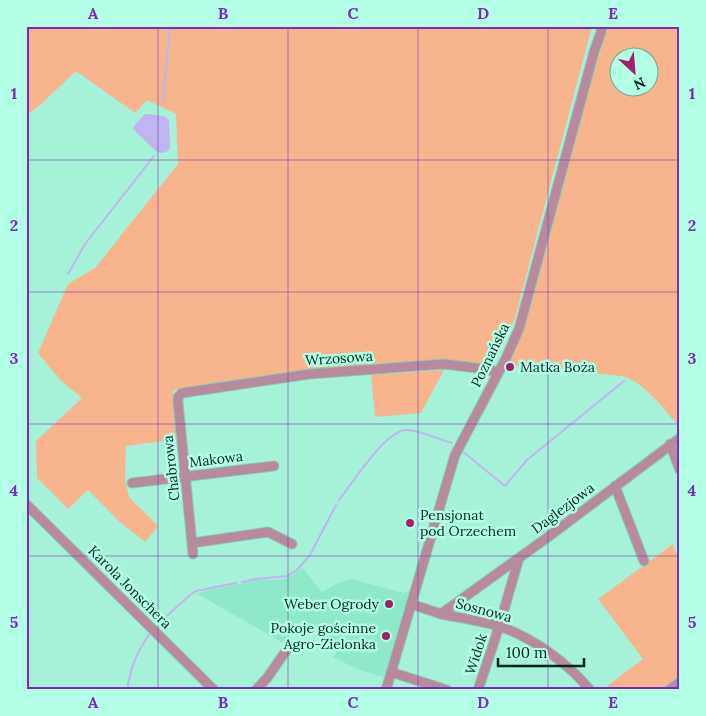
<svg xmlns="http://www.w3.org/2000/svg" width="706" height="716" font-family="Lora,serif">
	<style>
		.built { fill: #90e8cb }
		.green { fill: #f8b48d; fill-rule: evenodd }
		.water { fill: #beb5f1 }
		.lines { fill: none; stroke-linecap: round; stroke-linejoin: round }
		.stream { stroke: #beb5f1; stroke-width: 2 }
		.minor-casing { stroke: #88cdb6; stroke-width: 11 }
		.minor { stroke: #b98a9e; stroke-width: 9 }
		.grid { fill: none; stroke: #7b2cbf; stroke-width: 1; stroke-opacity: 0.55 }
		.poi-dot { fill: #a41f6b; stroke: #b2ffe5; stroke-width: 2 }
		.labels { text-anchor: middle; stroke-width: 5; stroke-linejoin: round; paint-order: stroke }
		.street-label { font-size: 14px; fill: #04251c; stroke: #b2ffe5 }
		.poi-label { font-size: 14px; fill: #04251c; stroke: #b2ffe5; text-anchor: start }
		.neatline { fill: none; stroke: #7b2cbf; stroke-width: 2 }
		.grid-label { font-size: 16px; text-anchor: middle; font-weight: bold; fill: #7b2cbf }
	</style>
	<rect width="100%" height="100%" fill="#a5f2d8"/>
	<path class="built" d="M303 568 322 592 336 584 351 579 404 593 410 590 384 677 359 670 333 657 339 647 302 621 285 644 196 593 258 580 285 579Z"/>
	<path class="green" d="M26 26H592L515 318 510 331 492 368 445 362 311 371 173 390 178 439 126 446 125 480 129 497 158 526 145 542 120 522 88 490 68 509 37 478 36 441 82 398 60 380 38 353 68 284 95 268 178 164 176 114 147 100 135 113 76 71 39 106 26 115Z
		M609 26H680V427C663 409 646 383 622 376L515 365 511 369 506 370 482 416 480 415 527 315 599 49ZM618 58H648V88H618Z
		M444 370 421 413 375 417 371 375Z
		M673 544 680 563V690H602L643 659 598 599Z"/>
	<path class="water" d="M145 114 164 116 169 120 170 146 169 150 164 153 157 152 133 129 134 126Z"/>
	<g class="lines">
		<path class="stream" d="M163 102 170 26
			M68 274 85 244 154 156
			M462 451 505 486 527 460 624 381
			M339 500C352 484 386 429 407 430 422 431 438 439 452 443
			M242 582 256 579 287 576 297 570 310 555 336 505
			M158 624 190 595 196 591 236 583
			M127 690C131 666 137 652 150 633"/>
		<defs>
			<path id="minor" d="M670 444 680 470
				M132 483 274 466
				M615 486 644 561
				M26 504 214 690
				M192 543 268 532 292 544
				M193 554 178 402V397L182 393 310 374 444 364 484 369 498 372
				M411 604 441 614 548 537 680 438
				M441 614C461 618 482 621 502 627 534 639 568 663 590 690
				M391 672 447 690
				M256 690 267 678 288 648
				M386 690 455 455 506 358 519 329 594 52 603 26
				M478 690 499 627 519 558
				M669 690 680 682"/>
		</defs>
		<use href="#minor" class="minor-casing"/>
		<use href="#minor" class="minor"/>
	</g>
	<path class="grid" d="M158 26V690M288 26V690M418 26V690M548 26V690M26 160H680M26 292H680M26 424H680M26 556H680"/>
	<g class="poi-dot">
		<circle cx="510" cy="367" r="5"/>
		<circle cx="410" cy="523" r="5"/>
		<circle cx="389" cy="604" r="5"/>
		<circle cx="386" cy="636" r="5"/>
	</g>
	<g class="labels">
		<g class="street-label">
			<text transform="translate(490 355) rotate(-64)" y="5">Poznańska</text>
			<text transform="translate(339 358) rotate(-4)" y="5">Wrzosowa</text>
			<text transform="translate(216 459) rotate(-7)" y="5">Makowa</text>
			<text transform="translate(171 468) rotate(-96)" y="5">Chabrowa</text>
			<text transform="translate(563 508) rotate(-37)" y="5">Daglezjowa</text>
			<text transform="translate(130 587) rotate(45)" y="5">Karola Jonschera</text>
			<text transform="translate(484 610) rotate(15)" y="5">Sosnowa</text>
			<text transform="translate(476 654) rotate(-72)" y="5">Widok</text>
		</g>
		<g class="poi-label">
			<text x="520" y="372">Matka Boża</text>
			<text x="420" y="520">Pensjonat<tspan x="420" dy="16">pod Orzechem</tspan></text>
			<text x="379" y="609" text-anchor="end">Weber Ogrody</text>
			<text x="376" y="633" text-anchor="end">Pokoje gościnne<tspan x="376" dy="16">Agro-Zielonka</tspan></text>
		</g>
	</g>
	<rect width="706" height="716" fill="none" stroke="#b2ffe5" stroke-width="55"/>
	<g transform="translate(634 72) rotate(154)"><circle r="24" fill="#b2ffe5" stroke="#6ca895"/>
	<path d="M0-4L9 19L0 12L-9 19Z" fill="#a41f6b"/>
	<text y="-8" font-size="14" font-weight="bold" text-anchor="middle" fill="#04251c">N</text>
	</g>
	<path d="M498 658v8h86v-8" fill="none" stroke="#04251c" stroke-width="2.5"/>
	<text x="506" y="658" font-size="15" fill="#04251c" stroke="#b2ffe5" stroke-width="4" paint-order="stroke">100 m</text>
	<rect x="28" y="28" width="650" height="660" class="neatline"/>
	<g class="grid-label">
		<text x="93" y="19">A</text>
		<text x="223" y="19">B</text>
		<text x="353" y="19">C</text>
		<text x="483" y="19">D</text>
		<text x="613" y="19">E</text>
		<text x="14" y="99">1</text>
		<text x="692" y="99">1</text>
		<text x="14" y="231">2</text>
		<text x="692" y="231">2</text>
		<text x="14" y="364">3</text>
		<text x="692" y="364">3</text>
		<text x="14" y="496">4</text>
		<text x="692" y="496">4</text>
		<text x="14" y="628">5</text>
		<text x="692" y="628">5</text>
		<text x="93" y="708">A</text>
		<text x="223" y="708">B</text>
		<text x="353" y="708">C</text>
		<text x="483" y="708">D</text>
		<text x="613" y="708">E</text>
	</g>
</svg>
